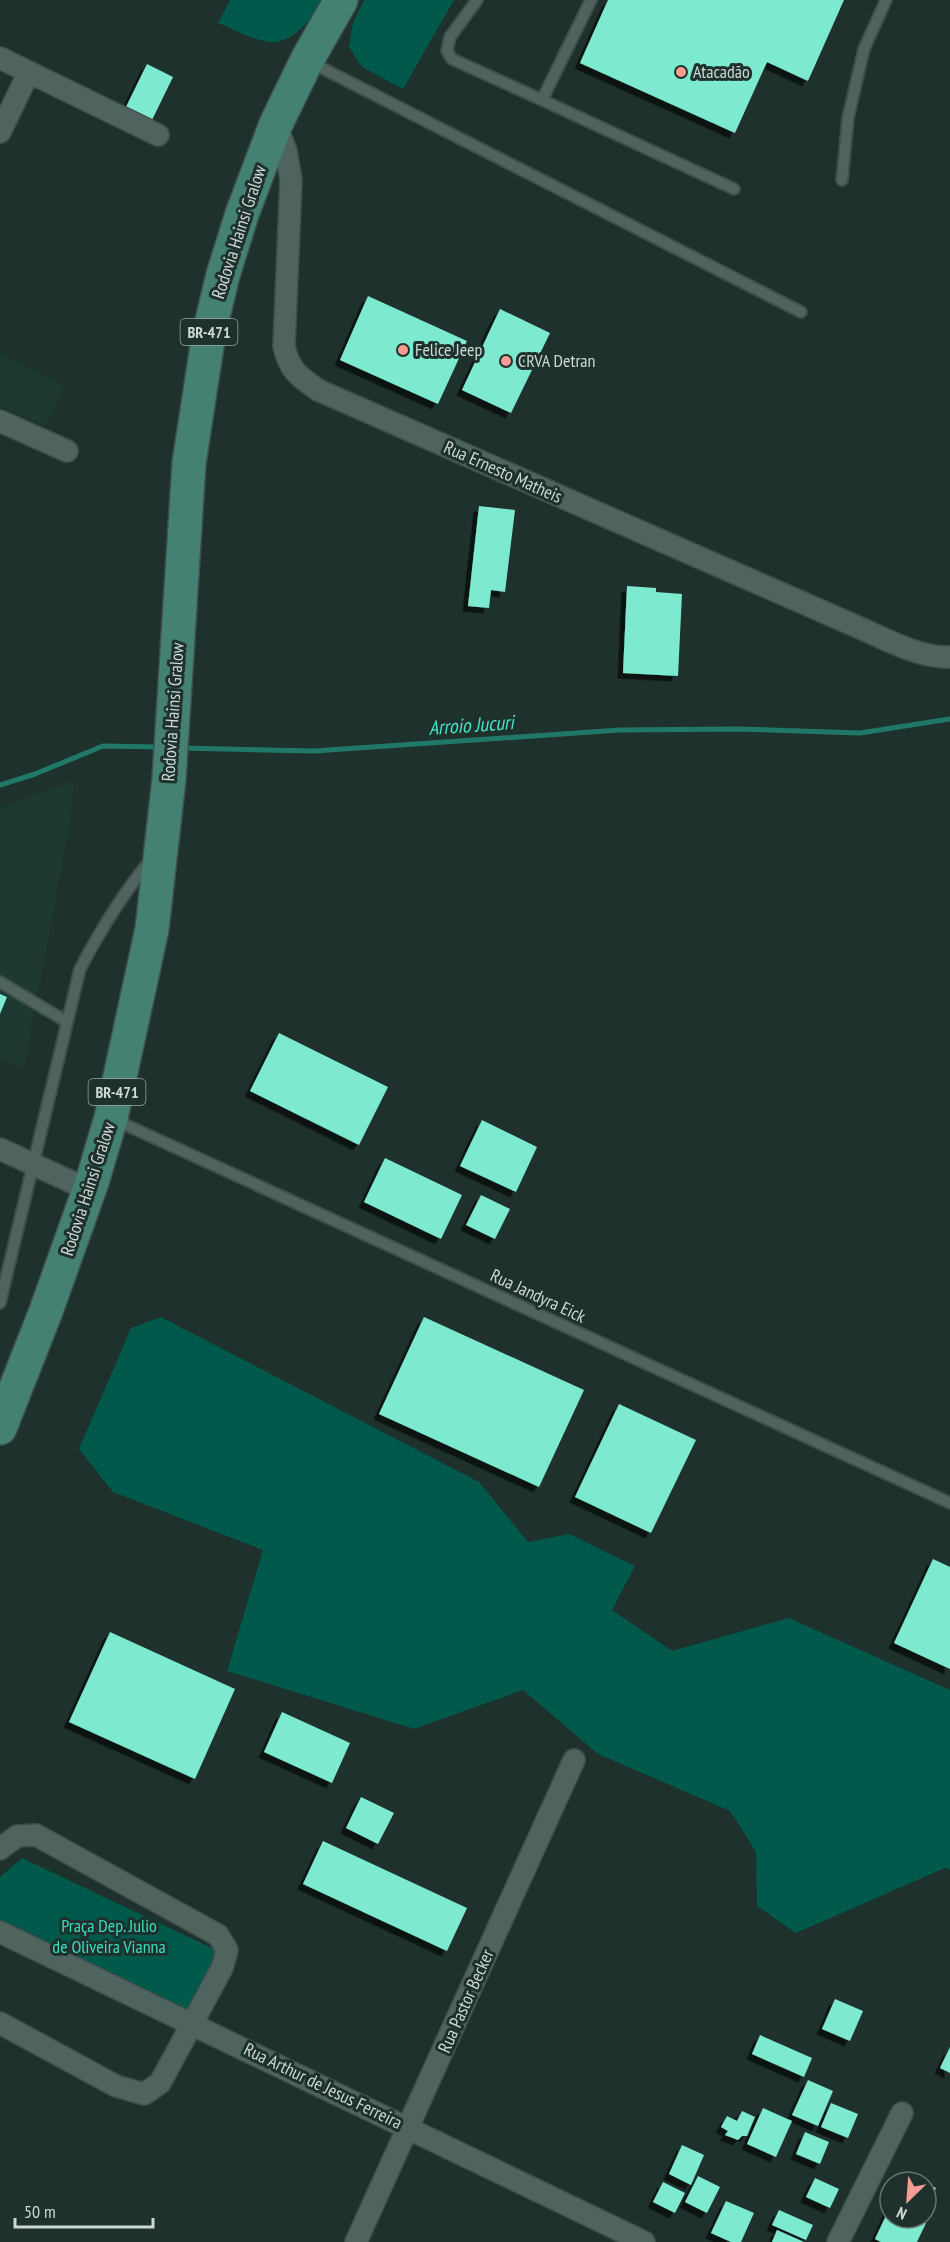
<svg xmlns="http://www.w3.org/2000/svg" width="950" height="2242" font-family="'PT Sans Narrow',sans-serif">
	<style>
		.built { fill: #1d3932 }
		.green { fill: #01594b }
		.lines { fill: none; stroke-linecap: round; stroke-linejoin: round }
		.stream { stroke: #207968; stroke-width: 5 }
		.building { fill: #7dead0; filter: url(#shadow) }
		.service-casing { stroke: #3e4e4b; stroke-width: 14 }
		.minor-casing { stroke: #3e4e4b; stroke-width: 24 }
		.primary-casing { stroke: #3e4e4b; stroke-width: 36 }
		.service { stroke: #4f645e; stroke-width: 10 }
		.minor { stroke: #4f645e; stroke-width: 21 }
		.primary { stroke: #448173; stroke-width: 33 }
		.poi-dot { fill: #f59c93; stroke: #1f312d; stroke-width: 2 }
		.labels { text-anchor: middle; stroke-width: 6; stroke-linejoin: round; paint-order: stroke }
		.shield { fill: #1f312d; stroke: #99a6a3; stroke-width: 1.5 }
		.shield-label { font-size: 16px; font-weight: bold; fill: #cdd8d5 }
		.poi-label { font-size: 18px; fill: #cdd8d5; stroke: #1f312d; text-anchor: start }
		.street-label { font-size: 18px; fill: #cdd8d5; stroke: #1f312d }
		.park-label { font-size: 18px; fill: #3adebe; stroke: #1f312d }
		.water-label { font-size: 20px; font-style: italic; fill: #45e5c5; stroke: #1f312d }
	</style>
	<defs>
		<filter id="shadow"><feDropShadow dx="-5.5" dy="5.5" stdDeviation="0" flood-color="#0009"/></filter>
	</defs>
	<rect width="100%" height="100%" fill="#1f312d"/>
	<path class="built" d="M0 353 64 385 46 426 0 406Z
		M74 780 72 810 24 1069 0 1058V808Z"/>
	<path class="green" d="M230 0H325C314 15 296 40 276 42 261 44 233 29 218 23Z
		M364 0H454L403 89 362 67 349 47 353 23Z
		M161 1317 479 1482 528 1542 569 1534 635 1566 612 1610 672 1651 789 1618 950 1690V1870L945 1868 796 1933 757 1906 756 1852 730 1811 598 1754 523 1690 414 1729 227 1671 263 1550 113 1492 79 1449 131 1328Z
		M22 1858 218 1951 191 2012 0 1921V1877Z"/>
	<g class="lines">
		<path class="stream" d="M181 748 314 751 620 730 738 729 860 733 950 719
			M0 785 35 774 103 746 159 747"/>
	</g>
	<path class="building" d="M608 0H844L808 81 767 62 735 133 580 63Z
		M147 64 173 77 152 120 126 107Z
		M368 296 467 341 438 404 340 360Z
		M500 309 550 333 511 413 462 390Z
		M479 506 515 510 505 592 491 590 489 608 468 606Z
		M627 586 656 588V592L682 594 678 676 623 673Z
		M0 994 7 997 0 1014Z
		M279 1033 388 1087 359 1145 250 1091Z
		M482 1120 537 1147 516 1192 460 1166Z
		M385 1158 462 1195 441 1239 364 1202Z
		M481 1195 510 1209 495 1239 466 1225Z
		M424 1317 584 1390 539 1487 379 1414Z
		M619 1404 696 1440 651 1533 575 1497Z
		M933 1559 950 1567V1669L894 1643Z
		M110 1632 235 1689 195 1779 69 1722Z
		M282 1712 350 1743 332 1783 264 1752Z
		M361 1797 394 1813 378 1844 346 1828Z
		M323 1841 467 1908 447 1951 303 1884Z
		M835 1999 863 2011 850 2041 822 2029Z
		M760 2035 812 2058 804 2077 752 2054Z
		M950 2047V2073L940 2068Z
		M808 2080 833 2091 818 2126 792 2115Z
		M831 2103 858 2114 848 2138 821 2127Z
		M763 2108 792 2121 776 2157 747 2144Z
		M742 2111 755 2117 747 2136H742L738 2140 725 2135 728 2131 721 2127 727 2116 737 2121Z
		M805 2132 829 2142 820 2164 796 2154Z
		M682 2145 704 2155 691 2185 669 2174Z
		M908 2174 924 2182H905Z
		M698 2176 720 2187 707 2213 685 2202Z
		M815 2178 839 2189 830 2208 806 2197Z
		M663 2182 685 2193 675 2213 653 2202Z
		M926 2183 936 2188 926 2210Z
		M726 2201 754 2213 741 2242H731L711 2233Z
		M890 2207V2218H916L926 2223 917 2242H881L875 2239Z
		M779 2210 813 2225 806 2240 772 2225Z
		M777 2230 804 2242H772Z"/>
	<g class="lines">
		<defs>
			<path id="service" d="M477 0 450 37 447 51 452 59 542 100 591 0
				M310 62 801 312
				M542 100 734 189
				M842 180 848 118 864 49 886 0
				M0 982 67 1022
				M113 1119 950 1503
				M0 1303 80 969C101 929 123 893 152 858"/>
			<path id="minor" d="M0 58 158 135
				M276 124 286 151 291 180 284 346C289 370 299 377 318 390L860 628C888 640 919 658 950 657
				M0 132 29 72
				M0 421 67 451
				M0 1149 89 1190
				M0 1849 17 1836 36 1835 218 1935 227 1950 222 1968 160 2083 144 2094 116 2086 0 2023
				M0 1932 644 2242
				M356 2242 574 1760
				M838 2242 902 2113"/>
			<path id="primary" d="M0 1428 46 1311 92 1182 111 1118 152 929 169 779 189 463 209 333 223 275 242 214 276 124 307 60 341 0"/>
		</defs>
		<use href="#service" class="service-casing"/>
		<use href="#minor" class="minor-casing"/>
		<use href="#primary" class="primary-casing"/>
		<use href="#service" class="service"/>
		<use href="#minor" class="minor"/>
		<use href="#primary" class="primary"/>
	</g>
	<g class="poi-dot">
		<circle cx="681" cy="72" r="6"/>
		<circle cx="403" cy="350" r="6"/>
		<circle cx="506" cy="361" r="6"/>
	</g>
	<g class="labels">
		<g class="shield">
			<rect x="180.5" y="319" width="57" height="26" rx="4.5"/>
			<rect x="88.5" y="1079" width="57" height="26" rx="4.5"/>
		</g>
		<g class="shield-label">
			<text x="209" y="338">BR-471</text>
			<text x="117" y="1098">BR-471</text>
		</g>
		<g class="poi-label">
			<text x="693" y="78">Atacadão</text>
			<text x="415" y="356">Felice Jeep</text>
			<text x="518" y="367">CRVA Detran</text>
		</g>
		<g class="street-label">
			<text transform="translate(239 232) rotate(-72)" y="6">Rodovia Hainsi Gralow</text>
			<text transform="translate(503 472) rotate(24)" y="6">Rua Ernesto Matheis</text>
			<text transform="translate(173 712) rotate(-86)" y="6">Rodovia Hainsi Gralow</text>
			<text transform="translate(88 1189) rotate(-72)" y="6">Rodovia Hainsi Gralow</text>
			<text transform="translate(538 1296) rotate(25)" y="6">Rua Jandyra Eick</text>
			<text transform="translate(466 2001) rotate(-66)" y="6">Rua Pastor Becker</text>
			<text transform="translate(323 2086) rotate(26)" y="6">Rua Arthur de Jesus Ferreira</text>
		</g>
		<g class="park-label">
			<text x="109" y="1932">Praça Dep. Julio<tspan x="109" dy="21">de Oliveira Vianna</tspan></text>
		</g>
		<g class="water-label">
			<text transform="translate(471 725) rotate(-4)" y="7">Arroio Jucuri</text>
		</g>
	</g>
	<g transform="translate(908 2200) rotate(205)"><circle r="28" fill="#1f312d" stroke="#657470" stroke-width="1.5"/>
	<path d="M0-4.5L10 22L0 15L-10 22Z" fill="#f59c93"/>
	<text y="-9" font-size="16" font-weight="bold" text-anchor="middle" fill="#cdd8d5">N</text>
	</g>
	<path d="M15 2218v9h138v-9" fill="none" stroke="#cdd8d5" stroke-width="3"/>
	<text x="24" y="2218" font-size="18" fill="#cdd8d5" stroke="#1f312d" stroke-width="4.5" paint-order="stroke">50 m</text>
</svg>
